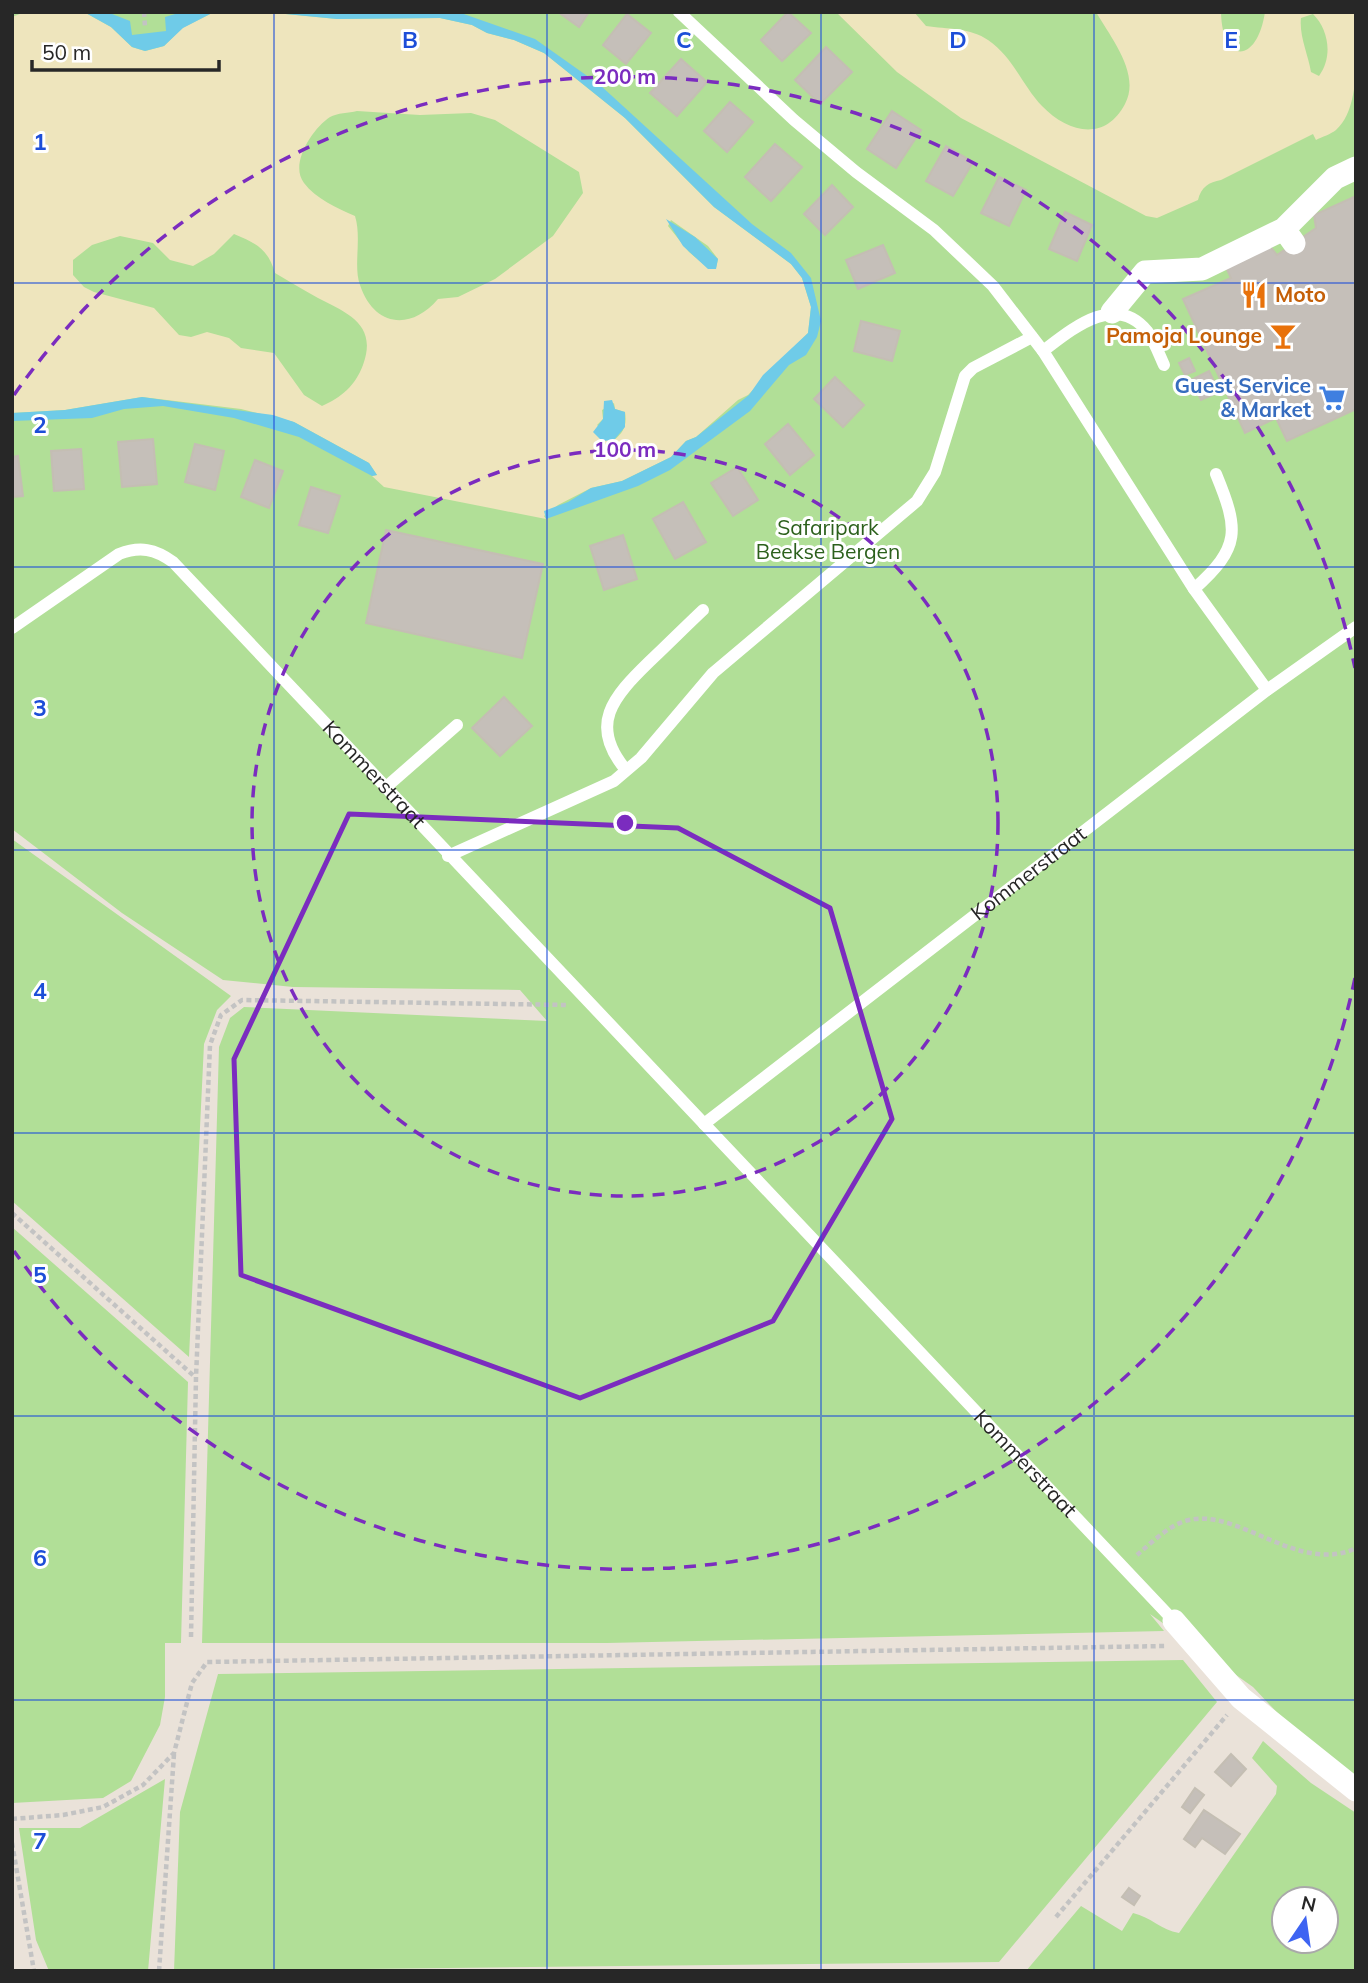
<svg xmlns="http://www.w3.org/2000/svg" width="1368" height="1983" font-family="Mulish,sans-serif">
	<style>
		.green { fill: #b1df97; fill-rule: evenodd }
		.sand { fill: #eee5bd; fill-rule: evenodd }
		.water { fill: #6fcbe8 }
		.building { fill: #c5bfb9; stroke: #c4beb3; stroke-width: 2 }
		.lines { fill: none; stroke-linecap: round; stroke-linejoin: round }
		.path { stroke: #c3c3c3; stroke-width: 4.5; stroke-dasharray: 5 3.5; stroke-linecap: butt }
		.lane { stroke: #fff; stroke-width: 12 }
		.street { stroke: #fff; stroke-width: 23 }
		.marked { fill: none; stroke: #7b2cbf; stroke-width: 5; stroke-linejoin: round }
		.grid { fill: none; stroke: #1d4ed8; stroke-width: 2; stroke-opacity: 0.55 }
		.ring { fill: none; stroke: #7b2cbf; stroke-width: 3.5; stroke-dasharray: 12 9 }
		.labels { text-anchor: middle; stroke-width: 6; stroke-linejoin: round; paint-order: stroke }
		.food-label { font-size: 21px; font-weight: bold; fill: #c56008; stroke: #fff; text-anchor: start }
		.shop-label { font-size: 21px; font-weight: bold; fill: #366cbe; stroke: #fff; text-anchor: end }
		.park-label { font-size: 21px; fill: #2c601c; stroke: #fff }
		.street-label { font-size: 21px; fill: #272727; stroke: #fff }
		.grid-label { font-size: 23px; text-anchor: middle; font-weight: bold; fill: #1d4ed8; stroke: #fff; stroke-width: 6; stroke-linejoin: round; paint-order: stroke }
		.centre { fill: #7b2cbf; stroke: #fff; stroke-width: 3.5 }
		.ring-label { font-size: 21px; text-anchor: middle; font-weight: bold; fill: #7b2cbf; stroke: #fff; stroke-width: 6; stroke-linejoin: round; paint-order: stroke }
	</style>
	<rect width="100%" height="100%" fill="#eae2d9"/>
	<path class="green" d="M12 12H1356V1778L1285 1721 1253 1687 1150 1614 1164 1631 607 1643H202L219 1047 230 1018 244 1007 547 1021 520 990 293 987 223 980 122 913 12 829Z
		M12 839 231 996 217 1010 204 1044 189 1357 12 1201Z
		M12 1227 188 1382 181 1643H165V1697L160 1725 131 1781 103 1798 12 1803Z
		M1183 1660 1217 1702 999 1962 174 1971 180 1812 218 1674Z
		M1263 1741 1311 1783 1356 1813V1971H1026L1081 1906 1122 1931 1133 1913C1151 1917 1161 1930 1179 1933L1276 1794 1277 1786 1252 1758ZM1284 1899H1326V1941H1284Z
		M165 1779 148 1971H49L36 1940 19 1828H80Z"/>
	<path class="sand" d="M25 12H84L111 27 132 47 145 51 164 46 182 28 214 12H265L337 19 440 18 472 25 487 33 514 40 544 53 625 118 714 207 791 264 802 278 811 307 808 333 748 395 738 400 696 437 686 441 671 457 622 481 591 488 558 505 544 516 546 519 384 487 372 476 377 475 369 463 294 422 241 409 142 397 65 410 12 413V17ZM357 111 420 115 471 113 495 120 579 172 583 193 553 236 495 279 458 297 438 299C411 331 374 327 360 285 353 266 362 238 355 216 337 208 316 199 304 183 289 164 313 128 330 117 337 113 349 113 357 111ZM671 220 708 246 718 259 716 268H708L689 252 668 226ZM234 234C256 243 268 249 275 273 289 281 303 290 318 298 347 313 378 324 363 365 355 386 342 397 322 406L304 395 274 353 241 348 229 338 207 332 191 337 179 335 154 308 94 292 84 287 73 275V260L92 245 120 236 153 243 170 260 193 266 214 254ZM614 403 615 409 625 412C627 425 624 432 614 440L597 425 603 419 602 410Z
		M836 12H914L926 26C947 29 971 28 988 40 1013 57 1022 85 1042 106 1068 133 1105 142 1125 104 1141 74 1111 38 1096 12H1221C1222 64 1257 65 1265 12H1356C1356 43 1362 108 1336 130 1331 134 1322 137 1316 140L1313 134 1221 180C1209 182 1201 187 1198 200L1157 218 1146 216 961 118 897 72ZM1313 14C1329 30 1333 57 1319 76L1311 72C1308 54 1299 36 1301 18Z"/>
	<path class="water" d="M84 12H107L130 21 132 35 166 31 165 17 182 12H214L183 28 164 46 145 51 132 47 111 27Z
		M265 12H458L535 39 600 85 752 224 791 253 811 278 821 321 817 337 806 355 789 365 750 411 670 470 638 486 546 519 544 511 568 502 591 488 622 481 671 457 686 441 696 437 749 395 763 375 808 333 811 307 802 278 791 264 714 207 625 118 544 53 514 40 487 33 472 25 440 18 337 19Z
		M666 219 695 237 718 259 716 269H708L683 246Z
		M142 397 273 415 294 422 369 463 377 475 372 476 299 437 234 418 163 406 124 409 92 418 12 421V413L65 410Z
		M612 400 615 409 625 412V427L614 440 602 441 593 432 603 419 604 401Z"/>
	<path class="building" d="M558 12H589L579 27Z
		M788 12 811 33 782 61 761 40Z
		M627 14 651 33 626 64 603 45Z
		M826 47 852 72 820 104 795 80Z
		M681 59 707 82 677 116 650 93Z
		M730 102 753 122 727 152 704 131Z
		M892 111 921 130 896 168 867 149Z
		M775 144 802 167 771 201 745 177Z
		M946 146 973 162 953 196 926 181Z
		M999 177 1026 190 1009 226 981 213Z
		M832 185 853 207 825 235 804 214Z
		M1356 196V409L1287 441 1276 418 1245 433 1183 299 1231 278 1225 265 1269 245 1277 255 1316 228 1314 215Z
		M1065 212 1092 225 1077 261 1049 249Z
		M883 245 895 273 858 289 846 260Z
		M861 321 900 331 892 361 854 351Z
		M1189 358 1195 371 1185 375 1179 363Z
		M1209 371 1219 392 1201 400 1191 380Z
		M835 377 864 405 843 427 814 399Z
		M788 424 814 455 790 475 765 444Z
		M153 439 157 484 122 487 118 442Z
		M195 444 224 451 215 490 185 482Z
		M81 449 84 489 54 491 51 451Z
		M18 456 23 496 12 497V457Z
		M255 460 283 471 269 508 241 497Z
		M737 467 758 500 733 516 711 483Z
		M311 487 340 496 328 533 299 525Z
		M683 502 706 542 675 559 653 519Z
		M386 530 543 564 522 658 366 623Z
		M623 535 637 579 604 590 590 546Z
		M504 697 532 726 500 756 472 728Z
		M1231 1754 1246 1769 1231 1786 1215 1772Z
		M1195 1788 1204 1795 1190 1813 1182 1807Z
		M1204 1810 1240 1834 1225 1854 1202 1838 1195 1847 1184 1839Z
		M1129 1888 1140 1896 1134 1905 1122 1897Z"/>
	<g class="lines">
		<path class="path" d="M144 12 145 27
			M12 1213 195 1377
			M1137 1555C1151 1543 1167 1527 1185 1521 1237 1505 1298 1576 1356 1548
			M191 1637 196 1377 210 1045 221 1015 242 1000 568 1005
			M12 1819 63 1815 103 1807 143 1785 174 1753 192 1683 207 1662 1165 1646
			M12 1843 34 1971
			M1056 1917 1227 1715
			M159 1971 174 1754"/>
		<g class="lane">
			<path d="M679 12 794 120 856 172 934 230 993 286 1043 351 1194 589 1267 690"/>
			<path d="M1043 351C1072 329 1115 292 1147 331 1154 340 1159 354 1164 365"/>
			<path d="M1194 589C1241 547 1239 530 1216 474"/>
			<path id="s1" d="M12 628 119 554C140 546 155 549 173 562L1174 1621"/>
			<path d="M626 770C588 725 613 697 649 662 667 645 685 627 703 610"/>
			<path d="M385 788 457 725"/>
			<path d="M448 856 614 781 641 758 713 673 917 501 935 472 965 376 973 368 1032 337"/>
			<path id="s2" d="M704 1124 1267 690 1356 627"/>
		</g>
		<path class="street" d="M1284 229 1335 178 1356 168
			M1112 312 1145 272 1202 269 1284 229 1294 243
			M1174 1621 1241 1698 1356 1790"/>
	</g>
	<path class="marked" d="M349 814 678 828 830 908 892 1119 773 1321 580 1398 241 1275 234 1059Z"/>
	<path class="grid" d="M274 12V1971M547 12V1971M821 12V1971M1094 12V1971M12 283H1356M12 567H1356M12 850H1356M12 1133H1356M12 1416H1356M12 1700H1356"/>
	<g class="ring">
		<circle cx="625" cy="823" r="373"/>
		<path d="M1355 978A746 746 0 0 1 14 1251M14 395A746 746 0 0 1 1355 668"/>
	</g>
	<defs>
		<symbol id="restaurant-bare" viewBox="-9 -9 18 18"><path d="M-5-6h1v4h1v-4h1v4h1v-4h1v5L-1.5 .5V6h-2V.5L-5-1ZM5-6V6H3V1.5H1.5Q1.5-4 5-6Z" fill="#e8710a" stroke="#fff" stroke-width="2.5" paint-order="stroke"/></symbol>
		<symbol id="bar-bare" viewBox="-9 -9 18 18"><path d="M-6-5H6L.8 .8V4.5H3.5V6h-7V4.5H-.8V.8Z" fill="#e8710a" stroke="#fff" stroke-width="2.5" paint-order="stroke"/></symbol>
		<symbol id="supermarket-bare" viewBox="-9 -9 18 18"><path d="M-6-5.5h2.5l.6 2H6L4.5 2H-2.5L-4.4-4H-6ZM-1.5 3.2a1.3 1.3 0 1 0 .1 0ZM3 3.2a1.3 1.3 0 1 0 .1 0Z" fill="#3f7fe0" stroke="#fff" stroke-width="2.5" paint-order="stroke"/></symbol>
	</defs>
	<g fill-rule="evenodd">
		<use href="#restaurant-bare" x="1235" y="276" width="38" height="38"/>
		<use href="#bar-bare" x="1264" y="317" width="38" height="38"/>
		<use href="#supermarket-bare" x="1313" y="379" width="38" height="38"/>
	</g>
	<g class="labels">
		<g class="food-label">
			<text x="1275" y="302">Moto</text>
			<text x="1262" y="343" text-anchor="end">Pamoja Lounge</text>
		</g>
		<g class="shop-label">
			<text x="1311" y="393">Guest Service<tspan x="1311" dy="24">&amp; Market</tspan></text>
		</g>
		<g class="park-label">
			<text x="828" y="535">Safaripark<tspan x="828" dy="24">Beekse Bergen</tspan></text>
		</g>
		<g class="street-label">
			<text dy="7" stroke="none"><textPath href="#s1" startOffset="480">Kommerstraat</textPath></text>
			<text dy="7" stroke="none"><textPath href="#s2" startOffset="410">Kommerstraat</textPath></text>
			<text dy="7" stroke="none"><textPath href="#s1" startOffset="1428">Kommerstraat</textPath></text>
		</g>
	</g>
	<g class="grid-label">
		<text x="410" y="48">B</text>
		<text x="684" y="48">C</text>
		<text x="958" y="48">D</text>
		<text x="1231" y="48">E</text>
		<text x="40" y="150">1</text>
		<text x="40" y="433">2</text>
		<text x="40" y="716">3</text>
		<text x="40" y="999">4</text>
		<text x="40" y="1283">5</text>
		<text x="40" y="1566">6</text>
		<text x="40" y="1849">7</text>
	</g>
	<circle cx="625" cy="823" r="10" class="centre"/>
	<g class="ring-label">
		<text x="625" y="84">200 m</text>
		<text x="625" y="457">100 m</text>
	</g>
	<rect width="1368" height="1983" fill="none" stroke="#272727" stroke-width="28"/>
	<g transform="translate(1305 1920) rotate(13)"><circle r="33" fill="#ffffff" stroke="#a9a9a9" stroke-width="2"/>
	<path d="M0-5L12 26L0 18L-12 26Z" fill="#3e64f2"/>
	<text y="-10" font-size="19" font-weight="bold" text-anchor="middle" fill="#272727">N</text>
	</g>
	<path d="M32 60v10h187v-10" fill="none" stroke="#272727" stroke-width="3.5"/>
	<text x="42" y="60" font-size="21" fill="#272727" stroke="#ffffff" stroke-width="5" paint-order="stroke">50 m</text>
</svg>
